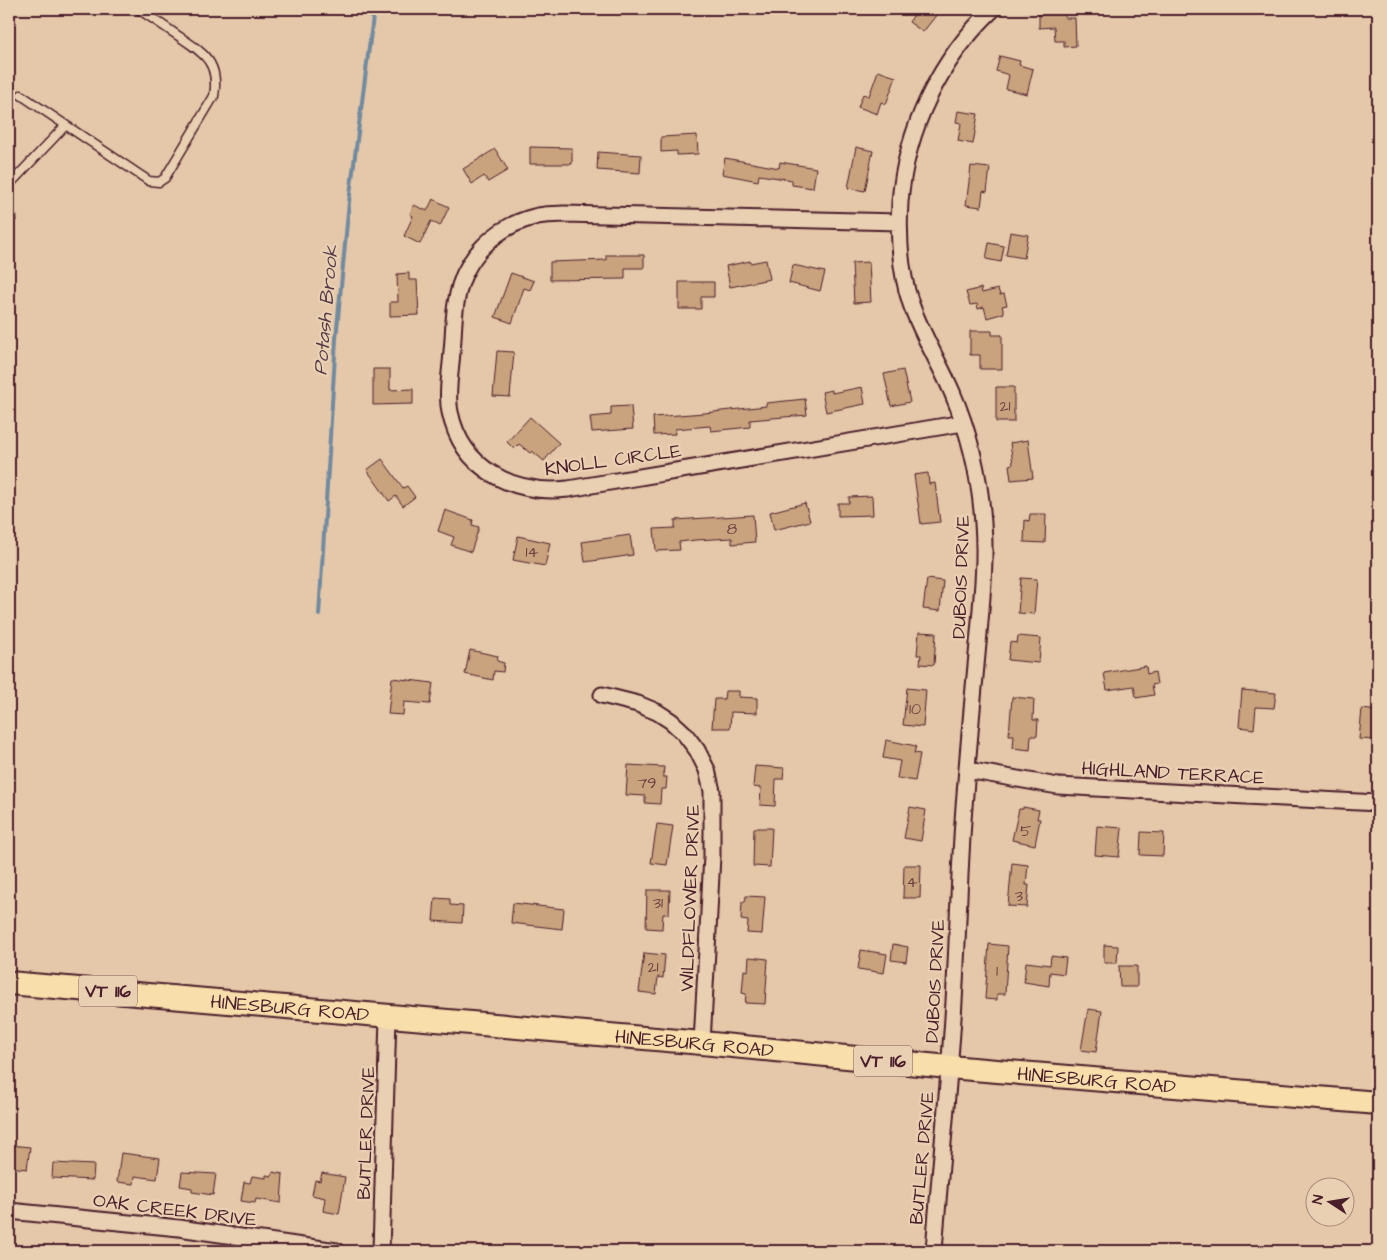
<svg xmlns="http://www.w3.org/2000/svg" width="1387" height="1260" font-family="'Architects Daughter',sans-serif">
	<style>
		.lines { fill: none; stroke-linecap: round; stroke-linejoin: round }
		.stream { stroke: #718a9f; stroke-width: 4 }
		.building { fill: #c9a27e; stroke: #4a1f2b }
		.service-casing { stroke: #4a1f2b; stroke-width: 11 }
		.minor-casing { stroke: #4a1f2b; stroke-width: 19 }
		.primary-casing { stroke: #4a1f2b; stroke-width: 26 }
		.service { stroke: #ead0b2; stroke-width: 8 }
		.minor { stroke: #ead0b2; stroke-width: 15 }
		.primary { stroke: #f8deab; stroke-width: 22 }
		.labels { text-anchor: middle; stroke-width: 4.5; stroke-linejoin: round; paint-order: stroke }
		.number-label { font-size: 16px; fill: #6a4040 }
		.shield { fill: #ead0b2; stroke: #7a5454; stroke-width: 1 }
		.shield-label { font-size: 18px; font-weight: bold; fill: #4a1f2b }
		.street-label { font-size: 19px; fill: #4a1f2b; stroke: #ead0b2 }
		.water-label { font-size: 20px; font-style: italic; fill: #543a48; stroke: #ead0b2 }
	</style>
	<rect width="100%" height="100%" fill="#e5c8a9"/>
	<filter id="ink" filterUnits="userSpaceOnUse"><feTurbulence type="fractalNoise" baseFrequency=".02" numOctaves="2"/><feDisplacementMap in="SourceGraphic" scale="10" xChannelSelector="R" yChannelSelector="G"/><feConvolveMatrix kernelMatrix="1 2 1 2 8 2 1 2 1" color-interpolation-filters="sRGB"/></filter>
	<g filter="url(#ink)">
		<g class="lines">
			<path class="stream" d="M319 615 336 339 349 202 374 9"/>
		</g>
		<path class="building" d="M918 9H941L923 32 909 22Z
			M1065 13V18H1075L1076 46 1064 47V41H1055L1054 27 1039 28V14Z
			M1000 56 1020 61 1019 65 1033 69 1027 94 1006 89 1009 75 996 71Z
			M878 71 896 77 886 104 881 102 877 114 858 107 863 94 869 96Z
			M958 111 978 114 973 144 958 141 961 123 956 122Z
			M697 135 698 154 677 155V151L661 152V137Z
			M530 147 572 148V164H530Z
			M856 147 873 151 865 191 848 188Z
			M495 149 508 170 488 182 484 176 472 184 463 169Z
			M598 152 641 155 640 173 597 170Z
			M725 158 779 168 780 162 816 168 813 188 792 185V180L759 175 758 181 722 174Z
			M971 166 990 168 987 192 983 191 981 207 966 205Z
			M433 199 449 207 440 226 431 221 420 244 404 236 413 216 410 214 414 205 427 211Z
			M1010 232 1028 235 1024 258 1006 255Z
			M989 243 1004 246 1001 262 986 259Z
			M606 255H644V268H625V279L550 280V262L606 260Z
			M766 260 770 279 730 287 726 266 750 261V263Z
			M869 262 871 302 854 303 852 263Z
			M793 265 825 272 820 291 789 283Z
			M409 273V280H417L419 315 390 316V302H398L397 274Z
			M511 273 534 281 530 290 524 288 512 323 495 317Z
			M679 282H714V297H701V309H679Z
			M981 288 982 293 998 289 1000 295 1004 294 1007 305 1002 306 1004 313 987 318 984 307 978 309 977 304 970 305 966 292Z
			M970 331H992V335H1002V369H980V355H970Z
			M497 351 514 352 510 397 493 396Z
			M373 369H390V390L413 389V404L373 405Z
			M903 370 910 402 891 406 884 374Z
			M862 387 865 404 826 412 822 392 832 390V393Z
			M996 387H1014V422H996Z
			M805 399 807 415 750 420V427L711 431 710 426 675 429V434L654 435 653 417 704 413 766 406V403Z
			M631 406 633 429 592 432 590 417 611 415V407Z
			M530 417 559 443 544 461 532 451 530 453 519 444 514 449 507 442Z
			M1028 440 1033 478 1011 480 1009 465 1013 464 1010 443Z
			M382 459 403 488 407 486 415 497 403 506 396 496 389 501 367 470Z
			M928 473 929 484 935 483 940 522 921 524 914 475Z
			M872 496 873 515 838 516V503H849V497Z
			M805 503 810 521 774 530 770 512Z
			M445 510 473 520 472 525 479 527 471 552 451 545 454 537 438 531Z
			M1030 514H1046L1045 543 1024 542 1025 520 1029 521Z
			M753 515 755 542 732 544V538L696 540 679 542 680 550 656 551 654 529 675 528V520Z
			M630 535 633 555 585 562 582 542Z
			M518 536 550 543 545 566 513 560Z
			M1021 578 1037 579 1034 614 1018 613Z
			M927 579 943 581 940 611 923 609Z
			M919 632 936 633 934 665 920 664 921 655H917Z
			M1018 636 1041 638 1039 663 1008 660 1010 642 1017 643Z
			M470 650 498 656 497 661 504 663 503 672 494 671 493 680 465 674Z
			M1146 666 1147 674 1155 672 1157 684 1152 685 1154 695 1136 698 1134 686 1107 690 1104 673Z
			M392 678 433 683 430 704 404 702 403 715 388 714Z
			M907 688 926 690 923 727 903 725Z
			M1242 690 1276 693 1274 708 1256 707 1254 729 1239 727Z
			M725 691H739V697L757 698V713L731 712 730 728H712L714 699H724Z
			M1012 697 1034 699 1033 720H1038L1037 736H1031L1030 750 1013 748 1014 735H1009Z
			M1362 709 1378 711V733H1376L1375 740 1359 739Z
			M886 740 916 746 914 753 920 754 915 781 897 778 900 761 883 758Z
			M628 765 664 767 663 777H667L666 789H661L660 804 645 803V796L626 795Z
			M755 766 784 768 783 779H776L775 806 760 805 761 788 753 787Z
			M910 807 926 810 921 841 904 838Z
			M1023 807 1039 810 1037 819H1040L1035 845 1012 840 1019 809H1023Z
			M657 824 673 826 667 865 651 863Z
			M1097 826 1122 828 1119 857 1095 855Z
			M754 828H772L770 867 753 866Z
			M1141 832 1164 833 1163 856 1140 855Z
			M1012 863 1028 865 1026 885H1029L1027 907 1008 906Z
			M904 865H921L920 898H903Z
			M647 890H670L669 914H663L662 929 646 928Z
			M746 896 765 897 762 934 747 933 748 921 741 920 742 902H745Z
			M435 898 450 899V905L463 906 462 923 433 921Z
			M513 903 564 909 562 929 511 923Z
			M893 944 908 947 906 962 891 960Z
			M989 944 1008 946 1005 994H997V1000L985 999Z
			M1104 945 1118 946 1117 963H1104Z
			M861 950 887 954 884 973 858 969Z
			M644 953 665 955 663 978 658 977 656 994 639 992Z
			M1051 956 1066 958 1064 974 1050 972 1049 986 1024 982 1026 962 1050 965Z
			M749 957 768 959 765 1004 745 1003 746 994 742 993 744 970 748 971Z
			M1119 966H1137V987H1120Z
			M1088 1009 1102 1011 1096 1052 1081 1050Z
			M9 1145 30 1147 27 1169 9 1167Z
			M121 1153 160 1158 157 1179 135 1176 134 1184 117 1182Z
			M53 1163 94 1165 93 1180 52 1178Z
			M182 1172 216 1174 213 1195 192 1192V1188L180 1186Z
			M273 1172 283 1174 281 1203 256 1199 255 1203 241 1201 244 1182 250 1183 252 1176 266 1178V1175L272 1176Z
			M322 1173 345 1177 339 1214 323 1211 325 1198 312 1195 315 1180 320 1181Z"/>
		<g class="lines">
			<defs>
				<path id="service" d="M21 95 149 181 159 182 165 178 214 96C220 61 202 52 177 35 164 26 151 17 138 9
					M9 185 65 126
					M9 214 12 217"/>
				<path id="minor" d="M899 222 564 214C554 215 544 214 534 217 495 227 464 258 457 298 453 315 454 334 452 351 451 371 446 393 450 412 462 470 514 495 568 489L963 423
					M602 695 638 704 657 712 671 721 684 733 697 750 707 770 712 791V856L702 1043
					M967 770 1058 786 1378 803
					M9 1211 179 1228 337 1251
					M381 1251 388 1017
					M934 1251C939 1183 946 1114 951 1045 958 962 958 877 965 794 969 740 974 687 979 633 982 597 986 559 983 523 980 478 970 434 952 392 939 362 922 335 911 304 900 272 898 236 900 202 906 129 940 59 993 9"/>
				<g id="primary">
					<path id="s1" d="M9 983 702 1043 949 1067 1378 1103"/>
				</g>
			</defs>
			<use href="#service" class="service-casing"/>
			<use href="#minor" class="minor-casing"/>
			<use href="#primary" class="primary-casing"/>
			<use href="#service" class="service"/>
			<use href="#minor" class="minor"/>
			<use href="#primary" class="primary"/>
		</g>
	</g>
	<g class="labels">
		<g class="number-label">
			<text x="1005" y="411">21</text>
			<text x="732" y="534">8</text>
			<text x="532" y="557">14</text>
			<text x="915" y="714">10</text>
			<text x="647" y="788">79</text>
			<text x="1026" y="836">5</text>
			<text x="912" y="887">4</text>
			<text x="1019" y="901">3</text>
			<text x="658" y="908">31</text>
			<text x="653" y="972">21</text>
			<text x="997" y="976">1</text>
		</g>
		<g class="shield">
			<rect x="79" y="975.5" width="58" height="31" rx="4"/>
			<rect x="854" y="1045.5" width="58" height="31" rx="4"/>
		</g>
		<g class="shield-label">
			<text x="108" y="997">VT 116</text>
			<text x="883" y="1067">VT 116</text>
		</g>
		<g class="street-label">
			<text transform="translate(613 459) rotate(-8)" y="7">KNOLL CIRCLE</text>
			<text transform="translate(960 577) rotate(-88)" y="7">DUBOIS DRIVE</text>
			<text transform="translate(1173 772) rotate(3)" y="7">HIGHLAND TERRACE</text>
			<text transform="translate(689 898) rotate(-88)" y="7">WILDFLOWER DRIVE</text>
			<text transform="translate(934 981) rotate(-87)" y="7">DUBOIS DRIVE</text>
			<text dy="7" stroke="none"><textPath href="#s1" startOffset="282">HINESBURG ROAD</textPath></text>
			<text dy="7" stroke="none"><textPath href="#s1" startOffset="688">HINESBURG ROAD</textPath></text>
			<text dy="7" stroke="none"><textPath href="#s1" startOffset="1092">HINESBURG ROAD</textPath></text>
			<text transform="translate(365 1133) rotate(-88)" y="7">BUTLER DRIVE</text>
			<text transform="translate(921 1158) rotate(-85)" y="7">BUTLER DRIVE</text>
			<text transform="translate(175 1209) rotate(7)" y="7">OAK CREEK DRIVE</text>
		</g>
		<g class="water-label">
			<text transform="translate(325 310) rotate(-85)" y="7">Potash Brook</text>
		</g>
	</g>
	<rect width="1387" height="1260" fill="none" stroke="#ead0b2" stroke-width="30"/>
	<rect x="15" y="15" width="1357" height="1230" fill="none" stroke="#4a1f2b" stroke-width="2" filter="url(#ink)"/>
	<g transform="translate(1330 1202) rotate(282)"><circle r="24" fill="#ead0b2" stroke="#aa897c"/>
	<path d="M0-4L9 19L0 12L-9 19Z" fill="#4a1f2b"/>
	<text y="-8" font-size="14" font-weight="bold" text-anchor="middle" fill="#4a1f2b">N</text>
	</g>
</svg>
